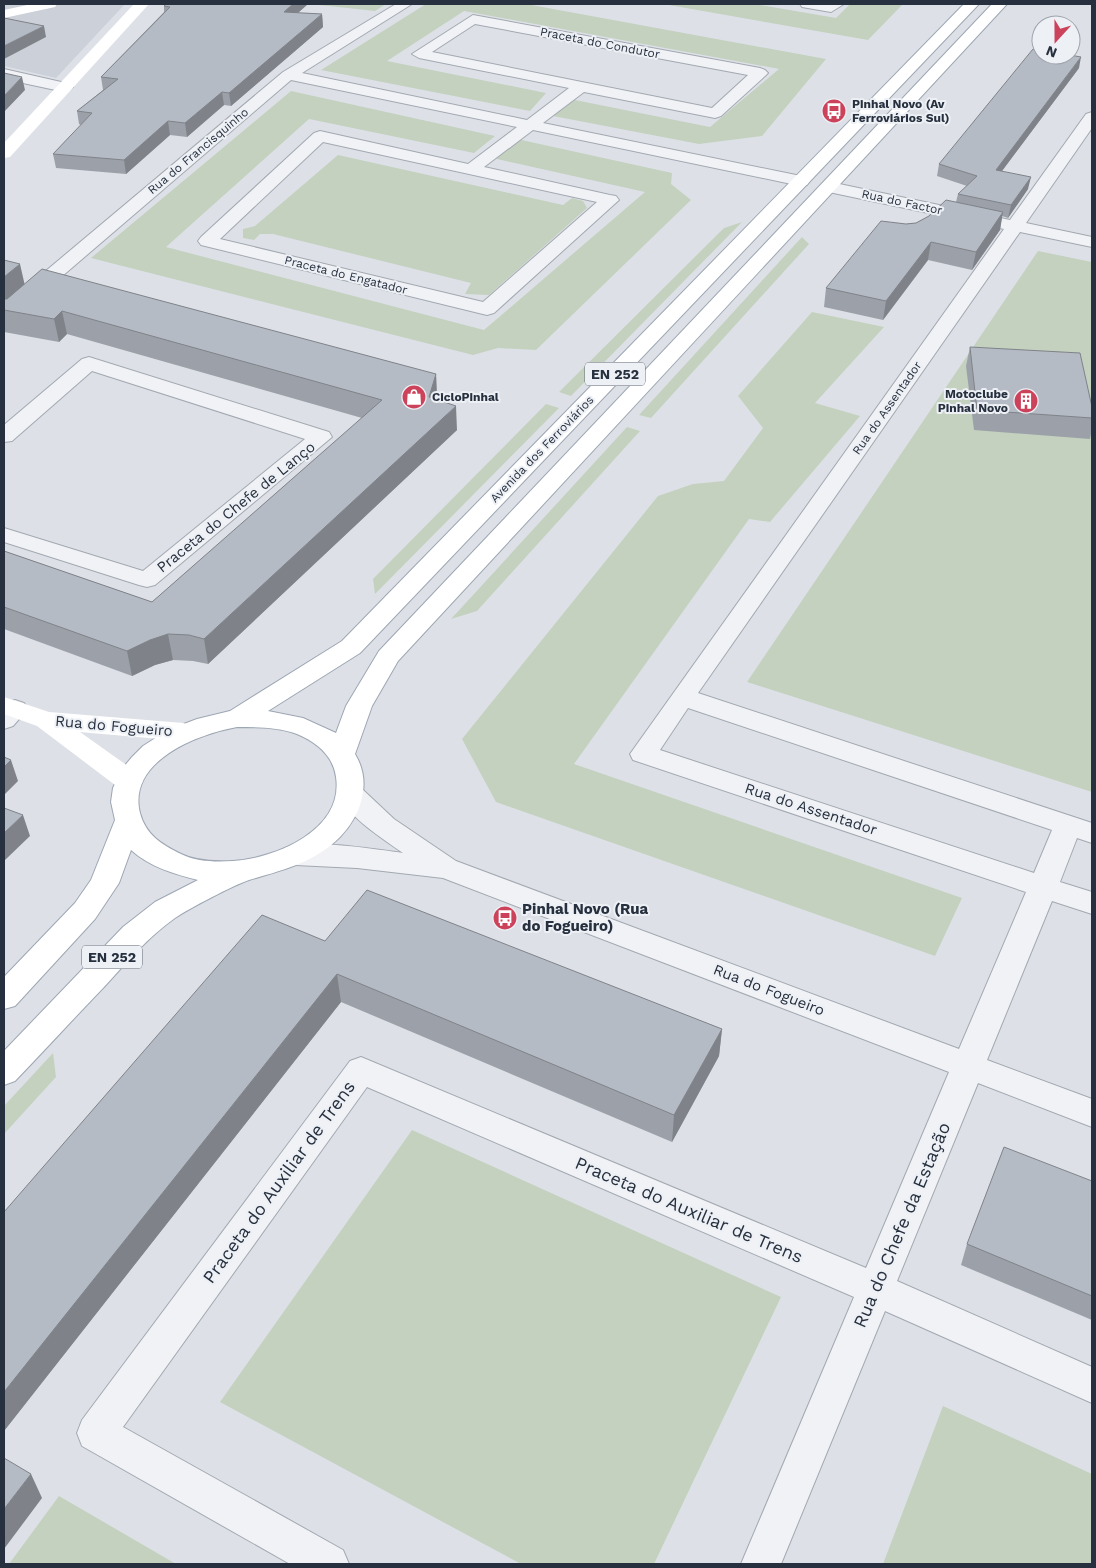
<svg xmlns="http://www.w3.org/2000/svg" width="1096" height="1568" font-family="'Work Sans',sans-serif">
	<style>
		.built { fill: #ccd1d9 }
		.green { fill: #c4d1bf }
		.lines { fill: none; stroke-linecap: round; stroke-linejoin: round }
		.street-casing { stroke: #a3a8b1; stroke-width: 2 }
		.primary-casing { stroke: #9da6b3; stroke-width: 2 }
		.street { fill: #f0f2f5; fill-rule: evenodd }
		.secondary { fill: #fff; fill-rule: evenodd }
		.primary { fill: #fff; fill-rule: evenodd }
		.wall { fill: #9ca1a9 }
		.shaded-wall { fill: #7f8389 }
		.building { fill: #b5bbc4; stroke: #7f8389 }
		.labels { text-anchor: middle; stroke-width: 4; stroke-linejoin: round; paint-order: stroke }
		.far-street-label { font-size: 12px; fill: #27303e; stroke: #edf0f5 }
		.far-poi-label { font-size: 12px; font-weight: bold; fill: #27303e; stroke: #edf0f5; text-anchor: start }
		.shield { fill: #edf0f5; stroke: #626a75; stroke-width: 1 }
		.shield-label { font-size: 14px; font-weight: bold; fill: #27303e }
		.street-label { font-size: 15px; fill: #27303e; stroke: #edf0f5 }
		.poi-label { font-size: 15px; font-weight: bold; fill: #27303e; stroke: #edf0f5; text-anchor: start }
		.near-street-label { font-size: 18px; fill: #27303e; stroke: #edf0f5 }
	</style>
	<rect width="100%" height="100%" fill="#dde1e7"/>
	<path class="built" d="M4 4H125L56 78 4 66Z"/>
	<path class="green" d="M310 4H386L375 11Z
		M426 4H526L826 59 762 136 699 144 553 116 570 99 710 127 779 69 464 11 387 61 546 93 530 111 321 70Z
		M663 4H754L836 18 850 4H903L868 40Z
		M291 91 495 136 474 153 309 119 166 247 484 330 645 192 497 159 498 154 517 139 672 173 671 184 691 200 536 350 498 348 473 355 91 258Z
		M338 155 563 205 572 198 583 201 587 208 489 295 465 294 471 283 273 234H260L254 240 243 238V229L255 226Z
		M742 222 571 396 559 392 724 228Z
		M802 237 809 244 651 418 639 415Z
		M1038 251 1092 262V792L747 682Z
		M812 312 884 327 815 403 860 416 770 522 749 519 574 764 962 898 935 956 496 802 462 739 658 496 693 484 724 481 763 428 738 396Z
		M546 404 559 408 375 594 373 579Z
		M627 427 640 431 477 611 451 619Z
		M53 1053 56 1077 4 1134V1106Z
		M412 1130 781 1297 654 1564H521L220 1402Z
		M943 1406 1092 1474V1564H883Z
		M59 1496 176 1564H9Z"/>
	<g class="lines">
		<defs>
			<path id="street" d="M396 4H412L302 73 527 120 569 88 419 58 412 54 473 15 760 68 765 70 768 73 765 76 721 116 715 118 584 92 543 123 801 176 807 177 810 181 807 185 801 186 533 130 484 167 610 195 616 196 619 200 494 313 487 315 201 245 198 241 201 237 314 133 320 131 468 164 517 127 291 80 11 320 4 322V306L283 72ZM475 24 748 75 712 108 432 52ZM323 142 597 202 483 302 220 239Z
				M800 4H844L831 12 802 7Z
				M4 69 70 84 73 87 65 92 4 79Z
				M1092 112V128L1026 223 1092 237V247L1020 232 698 693 1092 823V843L1077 838 1060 882 1092 892V914L1052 901 987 1060 1092 1099V1127L978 1083 897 1281 1092 1367V1403L885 1311 781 1564H741L854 1297 367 1087 123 1427 343 1550 349 1564H290L82 1446 77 1433 82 1420 350 1061 361 1057 866 1268 949 1072 443 878 357 868 295 865 285 862 281 855 285 848C314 839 372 849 403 853 380 837 352 819 337 795L341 788 351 785 361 788 394 819 456 861 959 1049 1026 892 633 760 630 754 1004 229 824 191 821 187 824 183 830 182 1010 220 1086 114ZM688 708 1052 830 1034 873 660 750Z
				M89 357 329 432 332 437 155 585 147 587 139 585 4 542V528L143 571 305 439 92 371 12 441 4 442V425L82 359Z
				M15 700 24 703 28 709 13 726 4 729V705Z"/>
			<path id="primary" d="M964 4H979L360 653 268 711 303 718 336 733 346 706 379 651 992 4H1007L398 661 372 706 355 754C372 782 362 814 340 837 314 863 283 870 249 880 234 885 188 909 175 918 148 937 126 963 104 987 74 1018 45 1050 15 1081L4 1085V1051L123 927 155 902 198 880C174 874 150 867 131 850L119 883 95 919 15 1006 4 1009V977L75 903 91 880 115 820 111 802 113 788 122 769 132 757 143 746 168 730 197 719 230 711 342 641ZM237 727C257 727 278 727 297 734 316 742 333 755 336 777 344 830 276 858 233 861 216 862 197 862 181 854 161 844 146 835 140 813 127 761 198 734 237 727Z"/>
		</defs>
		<use href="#street" class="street-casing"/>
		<use href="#primary" class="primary-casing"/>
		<use href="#street" class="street"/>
		<path class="secondary" d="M32 4H57L55 7 4 18V10Z
			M134 4H149L10 157 4 158V143Z
			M4 697 49 712 183 723 192 726 196 732 192 738 183 741 80 732 139 774 143 781 139 788 129 790 119 788 37 726 4 714Z"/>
		<use href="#primary" class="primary"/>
	</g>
	<path class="wall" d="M166 4H308L298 13 322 14 323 27 231 106 224 105 187 137 170 135 126 174 56 168 53 154 81 125 79 124 77 111 103 90 101 77 164 12V6Z
		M1079 68 1002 171 1028 189 1008 218 1002 216 1000 230 972 270 928 260 883 320 824 307 826 288 906 224 916 223 956 202 958 194 967 186 937 176 939 164Z
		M4 260 24 284 436 374 437 399 457 430 208 664 193 661 173 660 155 665 132 676 4 629V551L152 602 362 418 67 334 59 342 4 332Z
		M970 347 1092 407V428L1090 439 974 430 966 366Z
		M325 941 722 1029 719 1056 672 1142 341 1002 4 1431V1212Z
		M1092 1181V1320L961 1265 967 1244Z"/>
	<path class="shaded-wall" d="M293 4H308L285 24 284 12Z
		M322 14 323 27 231 106 229 93Z
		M44 26 46 37 4 59V46Z
		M1081 57 1079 68 993 183 996 170Z
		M22 77 25 90 4 112V96Z
		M222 92 224 105 187 137 185 123Z
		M168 121 170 135 126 174 124 160Z
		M1031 177 1028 189 1008 218 1011 205Z
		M1003 212 1000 230 972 270 976 252Z
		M931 242 928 260 883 320 886 301Z
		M20 264 25 286 4 304V277Z
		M62 311 67 334 59 342 54 319Z
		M436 374 437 398 431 421 429 397Z
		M456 406 457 430 208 664 204 639Z
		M168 634 173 660 155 665 132 676 127 651 150 640Z
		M11 760 18 781 4 795V767Z
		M23 815 30 836 4 861V833Z
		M337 974 341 1002 4 1431V1392Z
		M722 1029 719 1056 672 1142 674 1115Z
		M31 1474 42 1498 4 1549V1509Z"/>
	<path class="building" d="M166 4H293L284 12 322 14 229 93 222 92 185 123 168 121 124 160 53 154 92 113 77 111 118 79 101 77 170 7 164 6Z
		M4 18 44 26 4 46Z
		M1033 49 1041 50V55H1070L1081 57 996 170 1031 177 1011 205 958 194 977 176 939 164Z
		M4 73 22 77 4 96Z
		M946 200 1003 212 976 252 931 242 886 301 826 288 881 221 906 224 916 223 929 216Z
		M4 260 20 264 4 277Z
		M42 269 436 374 429 397 456 406 204 639 189 635 168 634 150 640 127 651 4 607V551L152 602 382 400 62 311 54 319 4 310V299H7Z
		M970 347 1080 353 1092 407V418L977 410Z
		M4 757 11 760 4 767Z
		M4 808 23 815 4 833Z
		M367 890 722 1029 674 1115 337 974 4 1392V1212L262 915 325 941Z
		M1004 1147 1092 1181V1296L967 1244Z
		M4 1458 31 1474 4 1509Z"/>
	<defs>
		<symbol id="bus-disc" viewBox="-11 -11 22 22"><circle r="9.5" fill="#cc425b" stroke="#edf0f5"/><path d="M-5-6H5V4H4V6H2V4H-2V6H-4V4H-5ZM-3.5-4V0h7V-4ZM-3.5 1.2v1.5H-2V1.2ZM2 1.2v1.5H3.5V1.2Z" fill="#fff"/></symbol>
		<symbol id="shop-disc" viewBox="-11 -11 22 22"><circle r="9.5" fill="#cc425b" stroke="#edf0f5"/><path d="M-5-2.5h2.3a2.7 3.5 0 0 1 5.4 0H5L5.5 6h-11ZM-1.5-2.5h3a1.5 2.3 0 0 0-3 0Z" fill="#fff"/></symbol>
		<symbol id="building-disc" viewBox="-11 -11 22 22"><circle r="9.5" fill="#cc425b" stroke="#edf0f5"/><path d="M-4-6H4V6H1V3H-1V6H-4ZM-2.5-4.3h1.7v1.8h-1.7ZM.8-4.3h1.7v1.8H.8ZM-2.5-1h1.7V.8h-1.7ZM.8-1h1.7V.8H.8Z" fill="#fff"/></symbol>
	</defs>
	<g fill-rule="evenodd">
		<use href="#bus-disc" x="820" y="97" width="28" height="28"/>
		<use href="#shop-disc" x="400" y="383" width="28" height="28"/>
		<use href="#building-disc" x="1012" y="387" width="28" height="28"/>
		<use href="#bus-disc" x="491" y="904" width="28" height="28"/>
	</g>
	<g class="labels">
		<g class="far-street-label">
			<text transform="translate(600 43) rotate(11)" y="4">Praceta do Condutor</text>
			<text transform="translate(198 151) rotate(-40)" y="4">Rua do Francisquinho</text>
			<text transform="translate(902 202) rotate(12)" y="4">Rua do Factor</text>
			<text transform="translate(346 275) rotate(14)" y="4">Praceta do Engatador</text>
			<text transform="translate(887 408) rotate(-55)" y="4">Rua do Assentador</text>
			<text transform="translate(542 449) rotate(-46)" y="4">Avenida dos Ferroviários</text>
		</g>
		<g class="far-poi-label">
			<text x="852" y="108">Pinhal Novo (Av<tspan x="852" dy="14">Ferroviários Sul)</tspan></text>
			<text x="1008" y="398" text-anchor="end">Motoclube<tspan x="1008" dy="14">Pinhal Novo</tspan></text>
			<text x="432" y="401">CicloPinhal</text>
		</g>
		<g class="shield">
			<rect x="585" y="362.5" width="60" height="23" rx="4"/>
			<rect x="82" y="945.5" width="60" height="23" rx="4"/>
		</g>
		<g class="shield-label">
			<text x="615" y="379">EN 252</text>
			<text x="112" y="962">EN 252</text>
		</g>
		<g class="street-label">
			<text transform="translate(236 507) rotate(-39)" y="5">Praceta do Chefe de Lanço</text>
			<text transform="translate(114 726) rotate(5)" y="5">Rua do Fogueiro</text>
			<text transform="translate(811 809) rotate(18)" y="5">Rua do Assentador</text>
			<text transform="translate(769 990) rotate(21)" y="5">Rua do Fogueiro</text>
		</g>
		<g class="poi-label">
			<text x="522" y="914">Pinhal Novo (Rua<tspan x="522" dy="17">do Fogueiro)</tspan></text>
		</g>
		<g class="near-street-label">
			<text transform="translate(279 1182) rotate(-54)" y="6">Praceta do Auxiliar de Trens</text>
			<text transform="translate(689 1210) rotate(23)" y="6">Praceta do Auxiliar de Trens</text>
			<text transform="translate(902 1225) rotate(-67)" y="6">Rua do Chefe da Estação</text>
		</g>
	</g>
	<rect width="1096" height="1568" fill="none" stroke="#27303e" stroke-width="10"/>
	<g transform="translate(1056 40) rotate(201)"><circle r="24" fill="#edf0f5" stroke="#9ea3ac"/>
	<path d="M0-4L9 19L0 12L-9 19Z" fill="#cc425b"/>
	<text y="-8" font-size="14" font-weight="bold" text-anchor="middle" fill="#27303e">N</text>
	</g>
</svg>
